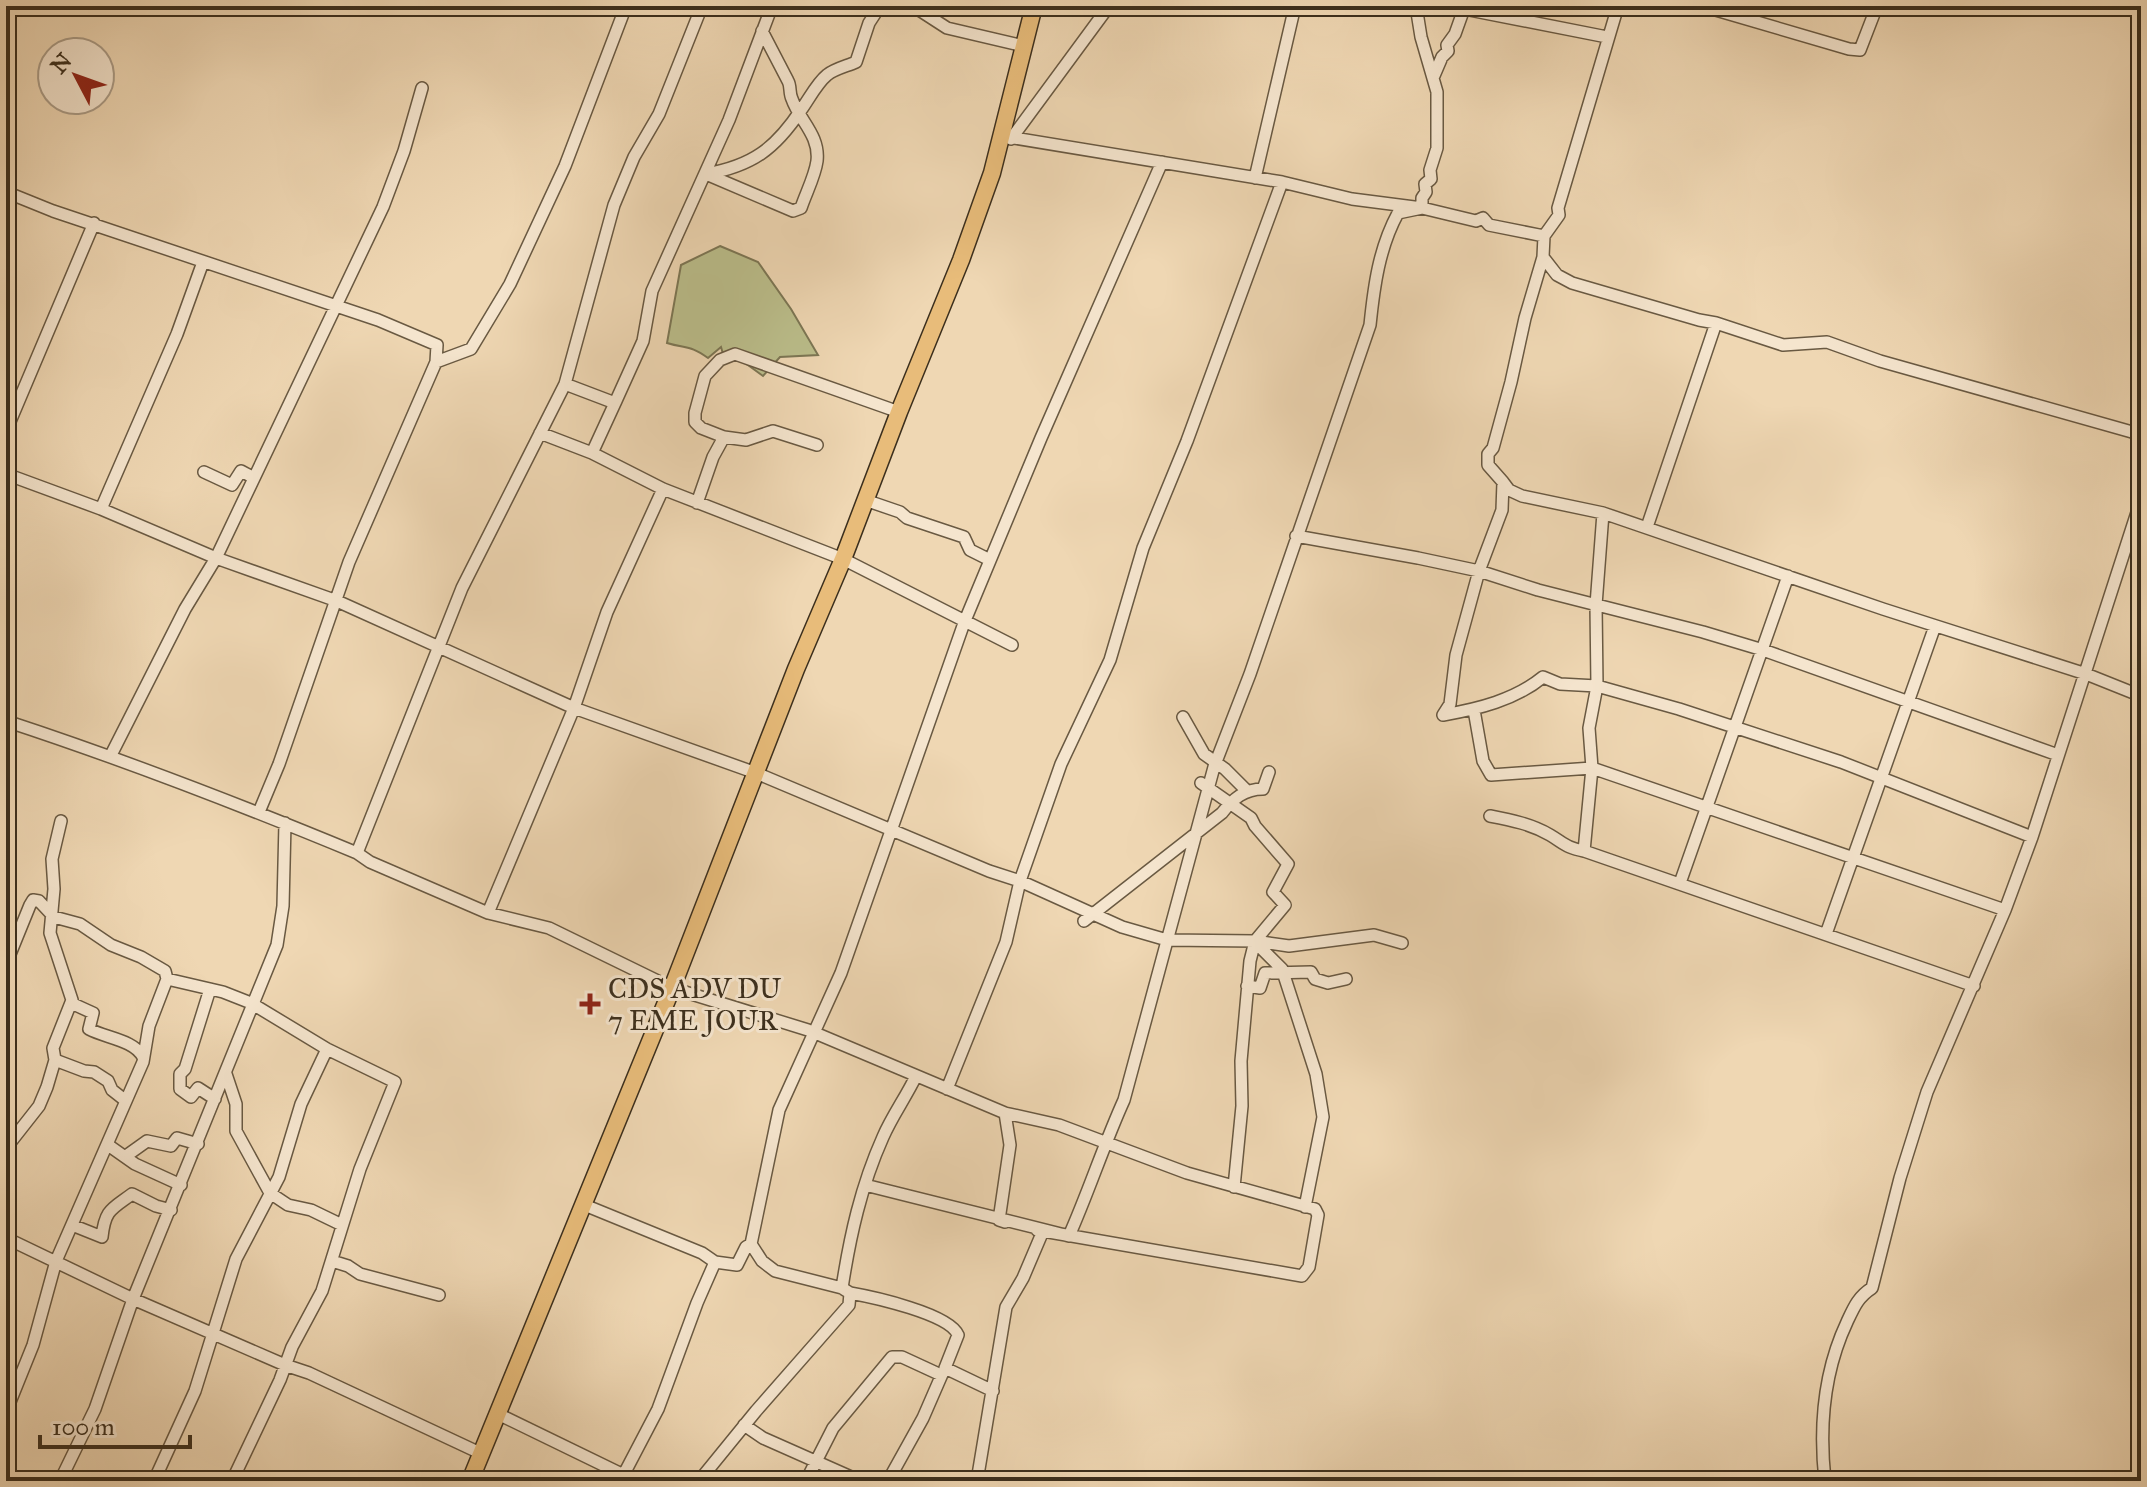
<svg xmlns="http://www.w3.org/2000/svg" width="2147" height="1487" font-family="'IM FELL Great Primer',serif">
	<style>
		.green { fill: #bbbe8b; stroke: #7c7654; stroke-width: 2 }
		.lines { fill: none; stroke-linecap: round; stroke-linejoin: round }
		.minor-casing { stroke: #695942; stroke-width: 14 }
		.highway-casing { stroke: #3c2f1d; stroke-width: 19 }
		.minor { stroke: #f5e5ce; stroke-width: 11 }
		.highway { stroke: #e8bc7a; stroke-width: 16 }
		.poi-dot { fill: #8f2418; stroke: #f5e5ce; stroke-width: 3 }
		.labels { text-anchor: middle; stroke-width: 6; stroke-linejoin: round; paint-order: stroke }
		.poi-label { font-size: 28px; fill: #3c2f1d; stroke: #f5e5ce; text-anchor: start }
	</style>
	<rect width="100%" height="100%" fill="#efd7b3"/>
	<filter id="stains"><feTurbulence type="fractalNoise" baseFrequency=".0025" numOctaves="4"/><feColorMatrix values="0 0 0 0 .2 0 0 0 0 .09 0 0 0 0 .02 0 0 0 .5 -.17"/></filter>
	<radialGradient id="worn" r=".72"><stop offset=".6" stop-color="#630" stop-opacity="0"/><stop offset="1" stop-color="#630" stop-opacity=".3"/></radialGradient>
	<path class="green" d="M720 246 758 262 791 309 818 355 780 357 763 376 741 360 725 361 721 347 708 358C690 345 687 349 667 343L681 265Z"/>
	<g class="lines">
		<defs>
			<path id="minor" d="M913 6 947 28 1024 46
				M1449 6 1607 37
				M1618 6 1558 208 1559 215 1544 236 1543 257 1525 318 1511 382 1493 448 1488 454V465L1503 482 1502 510 1479 571 1456 655 1450 704 1443 715C1478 709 1515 700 1543 677L1560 684 1597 686 1679 709 1841 762 2032 837
				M1702 6 1849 49 1860 50 1877 6
				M762 31C771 48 779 64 788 81 791 86 789 93 792 99 799 120 820 135 817 161 815 176 806 193 801 208L793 211 706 174C752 166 775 149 801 110 809 99 817 83 827 75 834 69 847 66 856 62L869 23 880 6
				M1433 78 1442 57 1448 51 1447 45 1455 34 1465 6
				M1002 136 1282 182 1352 199 1422 208 1476 221 1483 218 1489 225 1544 236
				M1011 139 1109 6
				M1255 178 1295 6
				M6 192 53 211 378 320 437 345 436 362
				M1543 257 1557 275 1572 283 1699 320 1716 323 1783 345 1827 342 1880 361 2132 432 2141 438
				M565 384 615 403 643 341 652 291 729 120 772 6
				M6 431 94 223
				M540 433 592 453 663 489 843 559 1012 645
				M817 445 773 431 746 440 724 437 701 428 695 422V413L705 376 720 360 735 354 899 412
				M592 453 615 403
				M204 472 232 485 241 471 254 478
				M6 474 101 509 216 558 337 601 574 708 756 773 989 871 1020 881 1122 927 1167 940 1255 941 1289 946 1374 935 1402 943
				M1503 482 1509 490 1522 496 1603 513 1883 609 2086 674 2141 696
				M865 500 900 512 907 518 964 537 970 550 990 560
				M697 503 713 457 724 437
				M101 509 177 334 203 262
				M1603 513 1596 605 1597 686 1589 728 1592 768 1584 851 1974 986
				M1647 527 1716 323
				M1296 536 1418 558 1479 571 1538 590 1703 632 1763 650 2058 755
				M1474 710 1483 761 1491 775 1592 768 2005 910
				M1183 717 1204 754 1225 769 1247 791
				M6 721C125 760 241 805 357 853L370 862 488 913 549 928 672 988 808 1030 1005 1113 1059 1125 1187 1173 1315 1209 1318 1215 1309 1267 1302 1276 1043 1231
				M111 755 185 609 216 558 383 207 404 151 422 88
				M1201 783 1251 818 1255 826 1288 864 1273 892 1285 905 1255 941 1250 961 1241 1061 1242 1106 1234 1187
				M259 812 279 764 349 562 436 362 471 349 510 284 565 166 626 6
				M1490 816C1511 820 1531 824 1550 835 1565 844 1567 848 1584 851
				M357 853 462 588 565 384 614 205 634 157 659 114 702 6
				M1680 883 1788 576
				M488 913 574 708 607 612 663 489
				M1084 921 1222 813C1233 799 1244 789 1263 789L1269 772
				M1826 934 1935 626
				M1255 942 1282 969 1316 1074 1323 1117 1305 1207
				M6 964 30 905 33 900 39 901 54 917 80 924 111 945 141 957 165 971 167 979 223 992 251 1003 327 1049 395 1082 360 1169 322 1291 292 1347 280 1380 232 1481
				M1247 986 1260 988 1265 973 1311 972 1315 979 1328 983 1346 979
				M210 989 185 1069 180 1074V1089L191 1097 198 1088 215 1099
				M71 1003 93 1013 89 1029C106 1038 134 1040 143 1057
				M55 1060 84 1071 94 1072 108 1081 112 1090 126 1101
				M226 1074 236 1104V1131L270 1193 288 1205 311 1210 342 1225
				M947 1089 1006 942 1020 881 1061 764 1110 660 1143 548 1187 441 1282 182
				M108 1145 135 1164 181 1185
				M6 1148 39 1106 47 1087 55 1060 53 1048 72 1000 50 933 54 889 52 859 61 821
				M126 1156 147 1141 171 1146 177 1138 198 1144
				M865 1185 1069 1236C1089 1191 1104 1144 1124 1100L1214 767 1250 674 1370 325C1374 286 1379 248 1398 213L1422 208V198L1426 192 1425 184 1431 179 1430 170 1437 148V92L1421 37 1416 6
				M582 1204 702 1253 715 1262 737 1265 746 1247 751 1244 762 1261 775 1271 842 1288
				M1005 1222 999 1220 1010 1145 1005 1113
				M72 1225 102 1237C105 1209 112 1209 132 1194L156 1206 171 1210
				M6 1238 133 1299 285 1365 309 1373 480 1453
				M751 1244 779 1110 841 973 964 623 1041 438 1162 162
				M332 1261 348 1266 360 1274 439 1295
				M850 1293C873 1297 950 1314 958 1335L945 1368 993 1391
				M6 1412 33 1345 56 1261 143 1062 149 1026 167 979
				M496 1413 636 1481
				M744 1425 763 1438 860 1481
				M624 1474 658 1409 697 1303 715 1262
				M60 1481 95 1409 133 1299 277 945 283 906 285 823
				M154 1481 195 1391 236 1259 279 1177 301 1104 327 1049
				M699 1481 756 1411 849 1305 850 1293 842 1288C850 1236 861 1186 883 1137 892 1116 906 1097 916 1076
				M806 1481 833 1428 892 1357H902L941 1375
				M888 1481 923 1418 943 1372
				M977 1481 1006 1307 1023 1278 1043 1231 1037 1230
				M1825 1481C1819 1426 1823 1373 1847 1322 1854 1307 1858 1297 1872 1288L1900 1178 1927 1092 2005 910 2032 837 2141 500"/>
			<path id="highway" d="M470 1481 672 988 796 669 843 559 899 412 961 260 992 173 1034 6"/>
		</defs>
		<use href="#minor" class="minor-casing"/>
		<use href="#highway" class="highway-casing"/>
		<use href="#minor" class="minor"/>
		<use href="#highway" class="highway"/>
	</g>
	<path class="poi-dot" d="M586 992h8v8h8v8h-8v8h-8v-8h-8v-8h8z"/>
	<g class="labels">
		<g class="poi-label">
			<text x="608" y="998">CDS ADV DU<tspan x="608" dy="32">7 EME JOUR</tspan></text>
		</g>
	</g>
	<rect width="2147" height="1487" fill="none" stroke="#efd7b3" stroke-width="32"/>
	<rect x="8" y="8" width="2131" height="1471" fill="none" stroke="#3c2f1d" stroke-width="4"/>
	<rect x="16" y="16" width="2115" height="1455" fill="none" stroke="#3c2f1d" stroke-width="2"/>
	<g transform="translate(76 76) rotate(311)"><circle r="38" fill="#f5e5ce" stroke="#ab9c87" stroke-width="2"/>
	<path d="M0-6L14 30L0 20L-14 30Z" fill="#8f2418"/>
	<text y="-12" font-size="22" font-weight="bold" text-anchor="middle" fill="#3c2f1d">N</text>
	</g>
	<path d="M40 1435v12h150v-12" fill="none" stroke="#3c2f1d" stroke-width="4"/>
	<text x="52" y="1435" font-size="24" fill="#3c2f1d" stroke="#f5e5ce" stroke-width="6" paint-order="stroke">100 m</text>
	<rect width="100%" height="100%" filter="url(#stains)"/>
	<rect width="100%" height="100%" fill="url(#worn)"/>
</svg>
